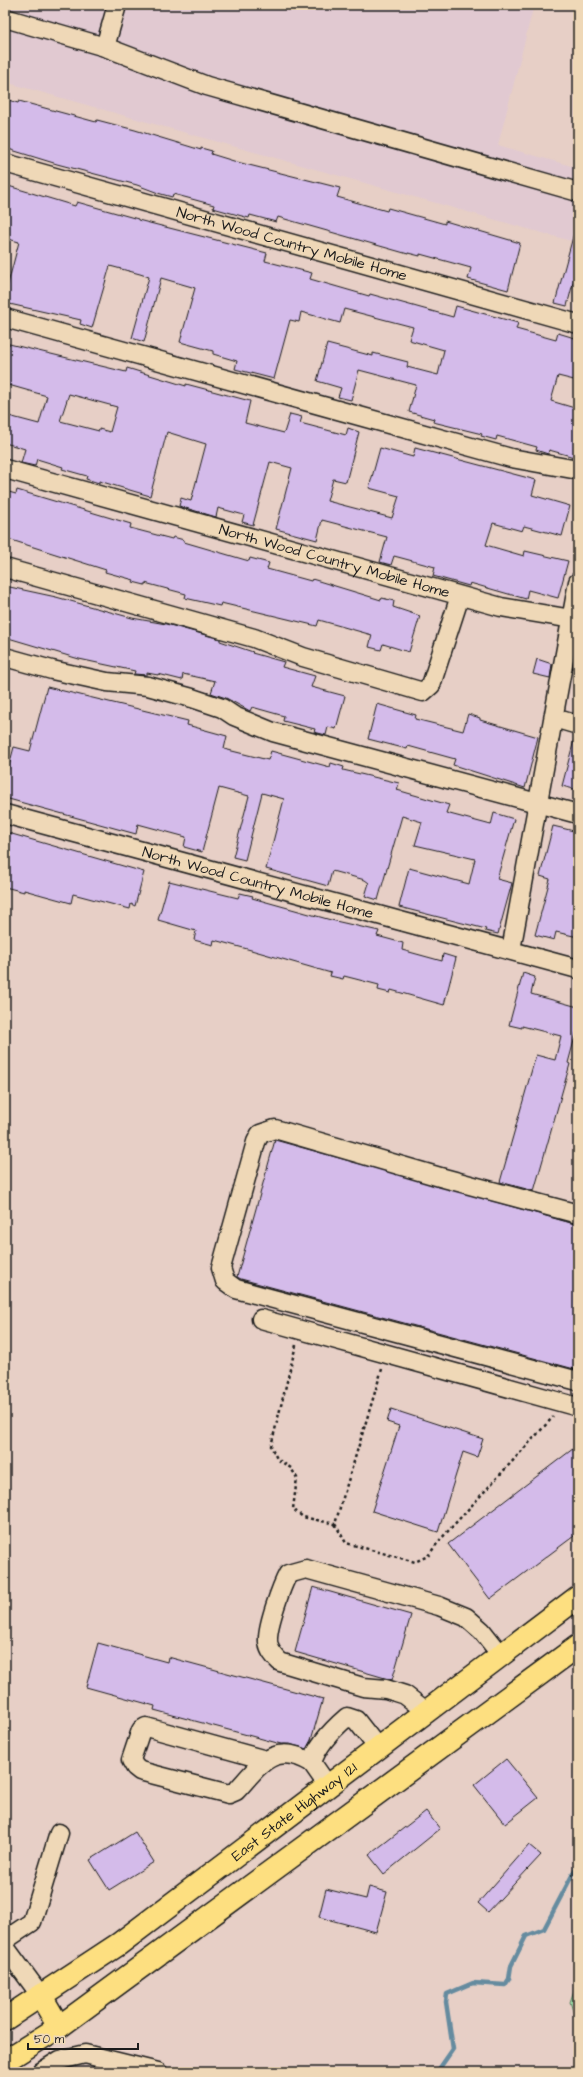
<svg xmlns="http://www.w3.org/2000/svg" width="583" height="2077" font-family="'Architects Daughter',sans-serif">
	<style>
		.built { fill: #e1c9d1 }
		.park { fill: url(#park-crowns); stroke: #5f8064 }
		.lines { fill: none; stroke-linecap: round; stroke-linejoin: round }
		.stream { stroke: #658b9f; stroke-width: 4.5 }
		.building { fill: #d4bbea; stroke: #1c1c1c; fill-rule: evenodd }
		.minor-casing { stroke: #1c1c1c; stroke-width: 21 }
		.major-casing { stroke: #1c1c1c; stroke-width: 25 }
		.path { stroke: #1c1c1c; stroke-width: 2.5; stroke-dasharray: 3 3; stroke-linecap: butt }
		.minor { stroke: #efd8b7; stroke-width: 18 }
		.major { stroke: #fddf80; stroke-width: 22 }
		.labels { text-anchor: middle; stroke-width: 3.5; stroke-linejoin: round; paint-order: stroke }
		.street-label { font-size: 15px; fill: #1c1c1c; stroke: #efd8b7 }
	</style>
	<defs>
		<pattern id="park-crowns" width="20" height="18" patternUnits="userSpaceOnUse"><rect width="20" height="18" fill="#a2e3ac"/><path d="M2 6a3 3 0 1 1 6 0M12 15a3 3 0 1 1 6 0" fill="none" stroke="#8bc293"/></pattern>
	</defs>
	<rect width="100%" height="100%" fill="#e7cfc6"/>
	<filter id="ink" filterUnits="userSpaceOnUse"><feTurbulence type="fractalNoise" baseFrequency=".025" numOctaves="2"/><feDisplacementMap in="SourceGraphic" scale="8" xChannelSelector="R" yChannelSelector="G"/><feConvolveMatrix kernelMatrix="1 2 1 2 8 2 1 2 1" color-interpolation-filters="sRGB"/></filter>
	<g filter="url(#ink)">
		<path class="built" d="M5 5H534L498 145 578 168V243L5 82Z"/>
		<path class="park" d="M578 1979V2026L570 2002Z"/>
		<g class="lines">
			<path class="stream" d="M437 2072 453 2049 446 2002 447 1994 473 1983 505 1985 509 1979 511 1966 526 1936 544 1929 578 1864"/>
		</g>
		<path class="building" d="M5 99 18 103 19 101 96 122 97 120 135 130 201 150V148L212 151 211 154 237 162 340 188 337 197 387 211 388 208 445 224V221L520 243 508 290 468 279 471 268 420 254V256L408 253V254L278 217 276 222 250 215 249 218 213 208 214 205 173 194 172 197 161 194 137 185 57 164 5 148Z
			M5 185 75 206 77 202 138 219V220L267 253 265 261 312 273 310 279 369 296 370 294 453 317 456 306 518 323 516 329 556 340 558 333 578 339V381L558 376 551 401 578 409V458L549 450 548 454 536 450 537 447 497 436 496 440 481 436 482 434 433 422 434 419 409 412 416 385 359 370 351 400 338 397 341 388 317 381 327 344 373 356V353L408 362 407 367 438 375 444 350 409 340 413 327 344 309 340 323 301 312 299 322 290 320 274 379 235 369 237 361 213 354V351L180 342 195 288 192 287 161 278 144 342 132 338 149 277 140 274 110 266 92 328 80 324 81 320 5 303V295L19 242 5 238Z
			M574 233 578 234V264L567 306 555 303Z
			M5 343 126 372 127 368 186 386V384L250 401 245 423 284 433 290 414 302 417 300 423 346 435 348 428 359 432 346 482 333 479 327 501 392 518 399 496 369 488 380 448 413 457 415 448 536 480 532 495 570 506 562 536 524 526 522 531 493 523 486 545 524 556 525 551 568 561 558 598 528 590 526 599 470 583 469 586 433 576 435 567 394 556 391 565 380 562 387 537 322 520 317 540 276 529 292 468 270 462 253 525 242 522 244 515 218 508 216 517 179 506 181 498 191 501 206 444 167 432 150 496 99 481V483L86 479 87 476 62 469 63 467 37 459 35 466 21 463 25 449 5 443V415L39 424 47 396 5 384ZM69 394 117 407 110 432 99 429V431L60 421Z
			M17 490 131 524 130 528 172 539 173 537 184 540V542L249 561 250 558 269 563 267 569 311 581 312 579 381 600 382 598 394 601 393 607 420 616 409 652 383 644 381 650 369 647 372 635 319 620 317 626 221 603 220 606 185 598 186 594 145 583V585L133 582 134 580 105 572 106 570 5 538V491L16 494Z
			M5 586 56 597 132 618 166 624 220 639V641L253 652 252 653 284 662 282 667 315 676 311 687 345 696 336 729 328 727 326 735 314 732 315 729 283 721 284 716 252 707 250 711 226 698 211 693 215 681 183 674 182 680 158 674V675L147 673V675L134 674 135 671 79 659 5 637Z
			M537 659 552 664 550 678 533 674Z
			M47 687 188 721 187 725 227 736 224 749 268 760 271 751 330 767 331 763 344 767 343 770 399 783 397 790 449 805 446 813 491 825 494 813 514 819 497 879 512 883 498 934 485 931 486 929 399 907 409 868 469 884 475 859 415 845 422 822 402 816 378 900 365 896 369 883 365 880 332 871 328 886 266 869 284 799 262 793 245 860 233 857 249 796 219 788 202 852 184 847 186 837 138 824 136 834 5 798V781L14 747 30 751Z
			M377 704 416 715 415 719 463 731 468 714 480 718V720L538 737 525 788 453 765 455 759 408 746 407 749 368 739Z
			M574 740 578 741V790L562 786Z
			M553 826 578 832V937L556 932 554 940 535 935 550 879 540 876Z
			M5 832 144 872 135 906 131 904 130 909 73 894 71 903 24 890V892L5 887Z
			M169 881 238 898 240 893 253 896 252 898 331 920 379 931 377 936 403 943 402 950 442 961 443 954 456 958 444 1005 391 990 390 993 378 990 379 985 344 976 343 979 330 976 331 973 251 950 214 940 213 945 194 940 196 931 158 920Z
			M523 973 535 977 531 994 578 1007V1026L568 1063 570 1064 534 1191 500 1182 536 1055 555 1060 561 1036 522 1026V1028L509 1025Z
			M275 1140 578 1225V1370L241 1279 237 1277Z
			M391 1409 483 1439 477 1457 463 1452 438 1532 372 1511 399 1426 387 1422Z
			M578 1445V1533L490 1599 448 1544Z
			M313 1587 411 1615 392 1680 295 1652Z
			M98 1643 167 1662 168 1657 323 1699 311 1740 306 1749 290 1744H281L154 1710 155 1706 86 1687Z
			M506 1759 538 1798 505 1824 474 1785Z
			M426 1811 440 1829 384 1874 369 1855Z
			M135 1832 154 1862 109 1890 90 1860Z
			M529 1845 541 1855 488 1912 478 1903Z
			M369 1887 387 1892 376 1932 319 1917 326 1889 366 1899Z"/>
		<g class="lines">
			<defs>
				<g id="minor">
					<path d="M5 18 105 47 117 5"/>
					<path d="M105 47 207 86 578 192"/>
					<path id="s1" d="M5 163 578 324"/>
					<path d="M5 318 511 458 578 470"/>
					<path id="s2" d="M5 469 501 607 572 619"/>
					<path d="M5 568 254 638 303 657 423 692 431 685 460 596"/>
					<path d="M5 657 52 670 107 682 148 686 192 698 222 708 234 716 273 732 578 814"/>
					<path d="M554 718 578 725"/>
					<path id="s3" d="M5 814 578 969"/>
					<path d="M511 950 578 582"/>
					<path d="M578 1214 440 1177 275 1129 260 1134 256 1142 221 1268 225 1281 236 1289 578 1381"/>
					<path d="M261 1319 578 1407"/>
					<path d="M426 1711 405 1695 386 1689 363 1687 280 1662C273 1655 267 1648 268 1638 268 1624 281 1587 288 1574L306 1569 439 1606 466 1617 482 1631 501 1655"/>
					<path d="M266 1760 146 1727 141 1730 131 1760 135 1767 140 1771 229 1794 236 1791C261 1764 274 1741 312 1763"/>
					<path d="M328 1786 312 1763C317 1745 333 1729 347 1717L356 1720 378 1748"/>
					<path d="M5 1940 32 1922 59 1833"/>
					<path d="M5 1947 41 1996"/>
					<path d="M41 2072 60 2060 85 2054 158 2072"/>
				</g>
				<g id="major">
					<path d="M41 1996 59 2027"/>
					<path id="s4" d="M5 2019 119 1944 578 1597"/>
					<path d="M5 2061 59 2027 578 1646"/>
				</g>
			</defs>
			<use href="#minor" class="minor-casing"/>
			<use href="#major" class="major-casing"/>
			<path class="path" d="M296 1345 271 1446 277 1459 291 1468 297 1478 293 1509 303 1517 335 1524
				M382 1369 335 1524 346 1543 415 1562 428 1556 439 1541 553 1417"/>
			<use href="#minor" class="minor"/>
			<use href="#major" class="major"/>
		</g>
	</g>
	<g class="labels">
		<g class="street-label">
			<text dy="5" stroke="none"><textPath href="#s1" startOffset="298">North Wood Country Mobile Home</textPath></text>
			<text dy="5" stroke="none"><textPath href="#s2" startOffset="342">North Wood Country Mobile Home</textPath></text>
			<text dy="5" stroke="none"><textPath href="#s3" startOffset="262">North Wood Country Mobile Home</textPath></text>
			<text dy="5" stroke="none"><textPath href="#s4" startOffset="356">East State Highway 121</textPath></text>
		</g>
	</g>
	<rect width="583" height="2077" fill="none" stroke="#efd8b7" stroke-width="20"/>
	<rect x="10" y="10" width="563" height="2057" fill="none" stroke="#1c1c1c" stroke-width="1.5" filter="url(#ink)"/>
	<path d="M28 2043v6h110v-6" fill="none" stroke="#1c1c1c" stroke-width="2"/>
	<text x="34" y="2043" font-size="12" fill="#1c1c1c" stroke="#efd8b7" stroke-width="3" paint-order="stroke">50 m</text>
</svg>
